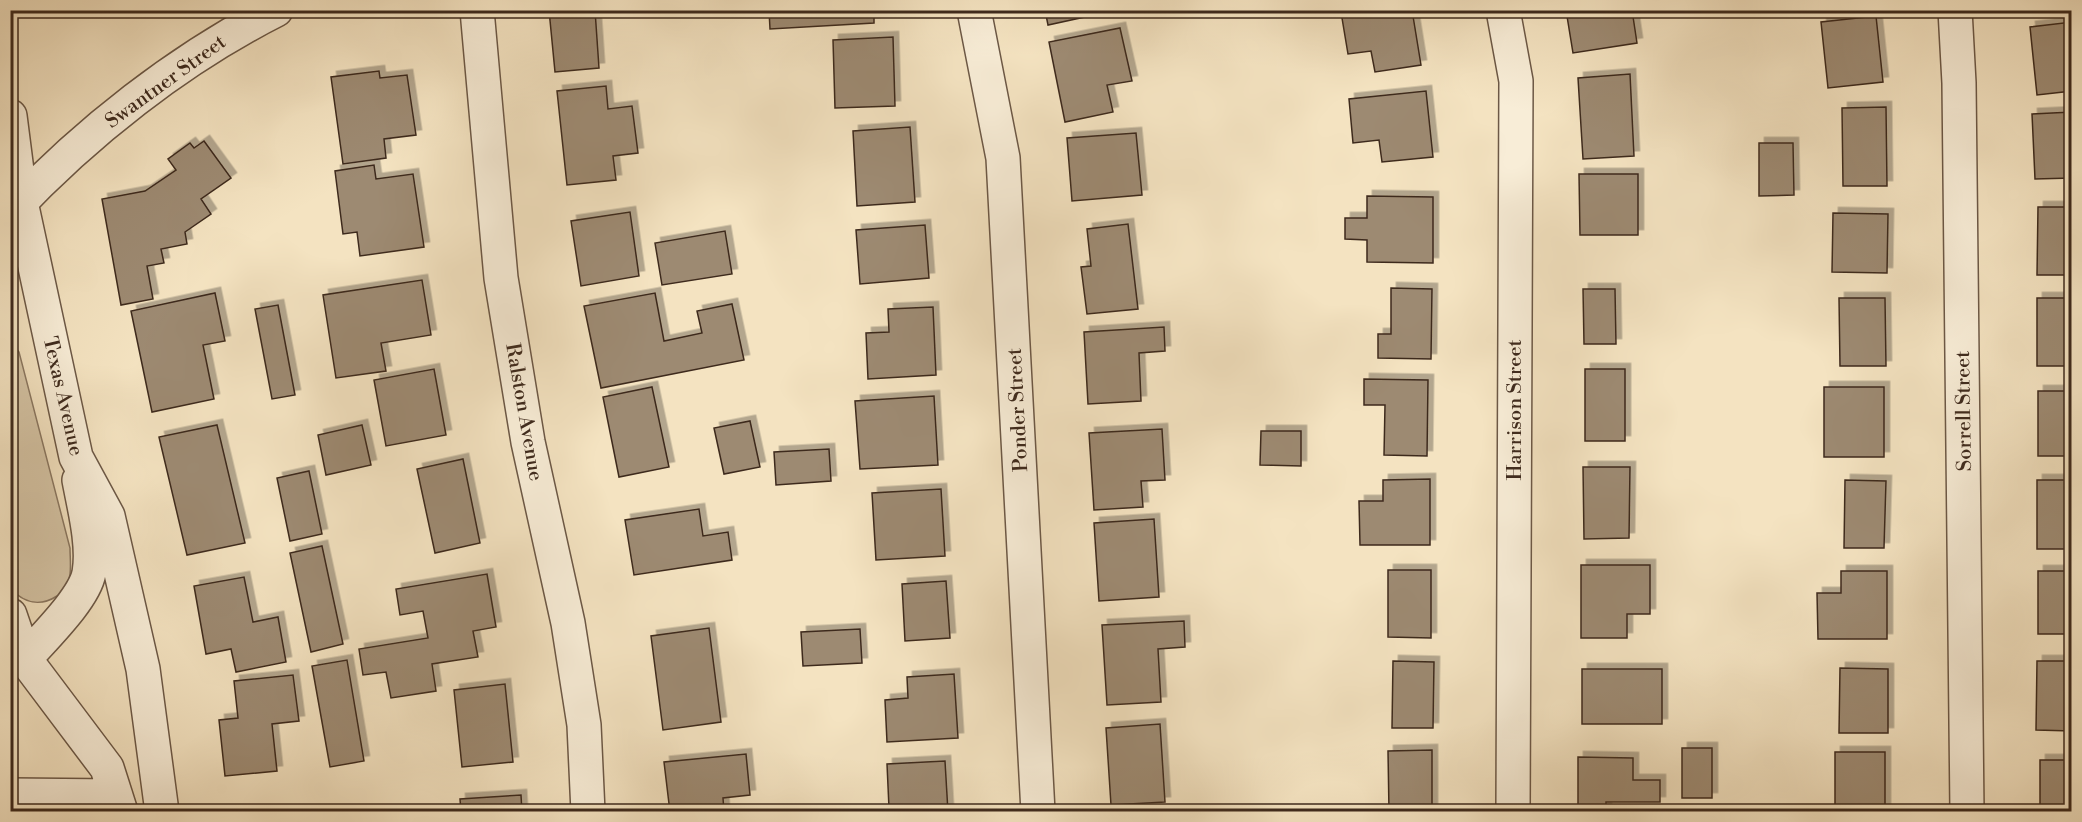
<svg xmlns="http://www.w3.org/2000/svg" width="2082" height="822" font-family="'Libre Bodoni',serif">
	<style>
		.green { fill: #d5c4a5; stroke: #8a7761; stroke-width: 1.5 }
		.building { fill: #9d8a72; stroke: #3e2a1d; stroke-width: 1.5; filter: url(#shadow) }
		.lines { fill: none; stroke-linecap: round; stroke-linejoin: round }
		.minor-casing { stroke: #6c5846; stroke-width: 36 }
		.minor { stroke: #f8edd7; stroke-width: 33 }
		.labels { text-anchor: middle; stroke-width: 4.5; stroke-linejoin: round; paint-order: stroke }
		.street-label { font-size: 20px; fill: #3e2a1d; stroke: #f8edd7 }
	</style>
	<defs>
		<filter id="shadow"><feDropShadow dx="5.5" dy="-5.5" stdDeviation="0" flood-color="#0004"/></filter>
	</defs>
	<rect width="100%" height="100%" fill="#f4e3c1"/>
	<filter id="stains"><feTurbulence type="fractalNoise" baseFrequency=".00333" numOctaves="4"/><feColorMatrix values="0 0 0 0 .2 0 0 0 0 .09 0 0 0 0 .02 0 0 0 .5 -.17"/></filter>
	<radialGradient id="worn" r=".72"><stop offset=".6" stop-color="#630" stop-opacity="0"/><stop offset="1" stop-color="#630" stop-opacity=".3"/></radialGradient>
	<path class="green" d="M10 340 19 352 70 548C70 562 73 578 64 590 63 592 59 595 57 596 40 607 24 603 11 589Z"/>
	<path class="building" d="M549 10H595L599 68 555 72Z
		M769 10H874V23L770 29Z
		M1045 10H1117L1048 25Z
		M1348 10H1412L1421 65 1375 72 1371 51 1348 54 1341 12Z
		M1566 10H1632L1637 43 1573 53Z
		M1876 16 1883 82 1828 88 1821 22Z
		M2072 22V91L2037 95 2030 27Z
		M1120 28 1132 81 1107 85 1113 112 1065 122 1049 42Z
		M893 37 895 106 835 108 833 40Z
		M379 71 380 78 407 75 416 135 384 139 386 158 343 164 331 77Z
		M1630 74 1634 156 1583 159 1578 78Z
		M606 86 608 109 632 106 638 153 613 156 616 180 567 185 557 91Z
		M1426 91 1433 157 1382 162 1379 140 1353 143 1349 99Z
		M1886 107 1887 186H1843L1842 108Z
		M2072 112V178L2035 179 2032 114Z
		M910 127 915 202 857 206 853 131Z
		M1136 133 1142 195 1072 201 1067 138Z
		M204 141 231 178 201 199 211 214 185 232 187 244 161 249 164 263 147 266 153 299 121 305 102 199 145 191 176 170 168 159 190 143 194 148Z
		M1759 143H1793L1794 195 1759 196Z
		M374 165 376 179 413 174 424 247 360 256 357 232 343 234 335 171Z
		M1579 174H1638V235H1580Z
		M1367 196 1433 197V263L1367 262V240L1345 239V218H1367Z
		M2038 207H2072V275H2037Z
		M630 212 639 276 581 286 571 221Z
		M1833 213 1888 214 1887 273 1832 272Z
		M1128 224 1138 309 1087 314 1081 267 1091 266 1087 229Z
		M925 225 929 278 860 284 856 230Z
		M725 231 732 274 662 285 655 243Z
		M422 280 431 335 381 343 386 371 336 378 323 295Z
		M1391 288 1432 289 1431 359 1378 358V334H1391Z
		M1583 289H1615L1616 344H1584Z
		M215 293 225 341 203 345 214 399 152 412 131 311Z
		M655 293 664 341 702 333 697 311 732 304 744 360 601 388 584 306Z
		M1839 298H1885L1886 366H1840Z
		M2037 298H2072V366H2037Z
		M278 305 295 395 272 399 255 309Z
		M933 307 936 375 868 379 866 333 889 332 888 309Z
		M1164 327 1165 351 1139 353 1141 401 1088 404 1084 332Z
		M434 369 446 435 386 446 374 380Z
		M1585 369H1625V441H1585Z
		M1364 379 1428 380 1427 456 1384 455 1385 405H1364Z
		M652 387 669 467 619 477 603 397Z
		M1824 387H1884V457H1824Z
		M2038 391H2072V456H2038Z
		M934 396 938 465 860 469 855 401Z
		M750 421 760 467 724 474 714 428Z
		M217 425 245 543 187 555 159 437Z
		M362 425 371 465 326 475 318 435Z
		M1162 429 1165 480 1141 481 1143 507 1094 510 1089 433Z
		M1261 431H1301V466L1260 465Z
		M829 449 831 481 776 485 774 452Z
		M463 459 480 543 435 553 417 469Z
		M1583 467H1630L1629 538 1584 539Z
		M309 471 322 534 290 541 277 478Z
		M1430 479V545H1360L1359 501H1383V480Z
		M1845 480 1886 481 1884 548H1844Z
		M2037 480H2072V549H2037Z
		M941 489 945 556 876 560 872 493Z
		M699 509 703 536 728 532 732 560 634 575 625 520Z
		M1154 519 1159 597 1099 601 1094 523Z
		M322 546 343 644 311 652 290 553Z
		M1581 565H1650V614H1627V638H1581Z
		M1388 570H1431V638L1388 637Z
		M1841 571H1887V639H1818L1817 593H1841Z
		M2038 571H2072V634H2038Z
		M487 574 496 627 473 631 478 657 432 664 436 691 391 698 386 672 363 675 359 649 428 638 423 611 400 615 396 589Z
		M244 577 253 622 278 617 286 662 236 672 231 649 206 654 194 586Z
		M946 581 950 638 905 641 902 584Z
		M1184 621 1185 647 1158 649 1161 702 1107 705 1102 625Z
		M709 628 721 722 663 730 651 636Z
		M860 629 862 663 803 666 801 632Z
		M347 660 364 761 330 767 312 666Z
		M1393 661 1434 662 1433 728H1392Z
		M2037 661H2072V731L2036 730Z
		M1840 668 1888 669V733H1839Z
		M1582 669H1662V724H1582Z
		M954 674 958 738 887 742 885 700 908 698 907 677Z
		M293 675 299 721 272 724 277 771 225 776 219 720 238 718 234 681Z
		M505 684 513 762 462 767 454 690Z
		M1160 724 1165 802 1111 805 1106 728Z
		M1682 748H1712V798H1682Z
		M1432 750V812H1389L1388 751Z
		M1835 752H1885V812H1835Z
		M746 754 750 795 723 798 724 812H670L664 762Z
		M1578 757 1633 758V780H1660V802H1606V812H1578Z
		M2040 760H2072V812H2040Z
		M945 761 948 812H918V806L889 808 887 764Z
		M521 795 522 812H461L460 799Z"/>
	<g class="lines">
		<defs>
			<path id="minor" d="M477 10 501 278 528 442 568 623 584 725 588 812
				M974 10 1003 158 1038 812
				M1503 10 1516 81 1513 812
				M1955 10 1959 83 1967 812
				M10 116 21 202 76 457 108 516 143 669 162 812
				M10 213C85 133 179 59 276 10
				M10 615 25 659 107 768 121 812
				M25 659C43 638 84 599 89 573 94 545 84 507 79 480
				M10 795 116 796"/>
		</defs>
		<use href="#minor" class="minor-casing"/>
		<use href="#minor" class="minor"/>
	</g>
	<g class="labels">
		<g class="street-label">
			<text transform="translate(165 81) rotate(-36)" y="7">Swantner Street</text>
			<text transform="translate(64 396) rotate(77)" y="7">Texas Avenue</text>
			<text transform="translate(1017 410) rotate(-93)" y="7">Ponder Street</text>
			<text transform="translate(1514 410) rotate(-90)" y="7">Harrison Street</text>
			<text transform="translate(1963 411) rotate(-91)" y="7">Sorrell Street</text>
			<text transform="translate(525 412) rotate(80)" y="7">Ralston Avenue</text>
		</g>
	</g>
	<rect width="2082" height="822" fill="none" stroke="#f4e3c1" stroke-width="36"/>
	<rect x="12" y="12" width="2058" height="798" fill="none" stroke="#3e2a1d" stroke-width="3"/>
	<rect x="18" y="18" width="2046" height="786" fill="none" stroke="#3e2a1d" stroke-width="1.5"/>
	<rect width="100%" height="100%" filter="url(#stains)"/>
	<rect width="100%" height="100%" fill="url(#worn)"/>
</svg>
